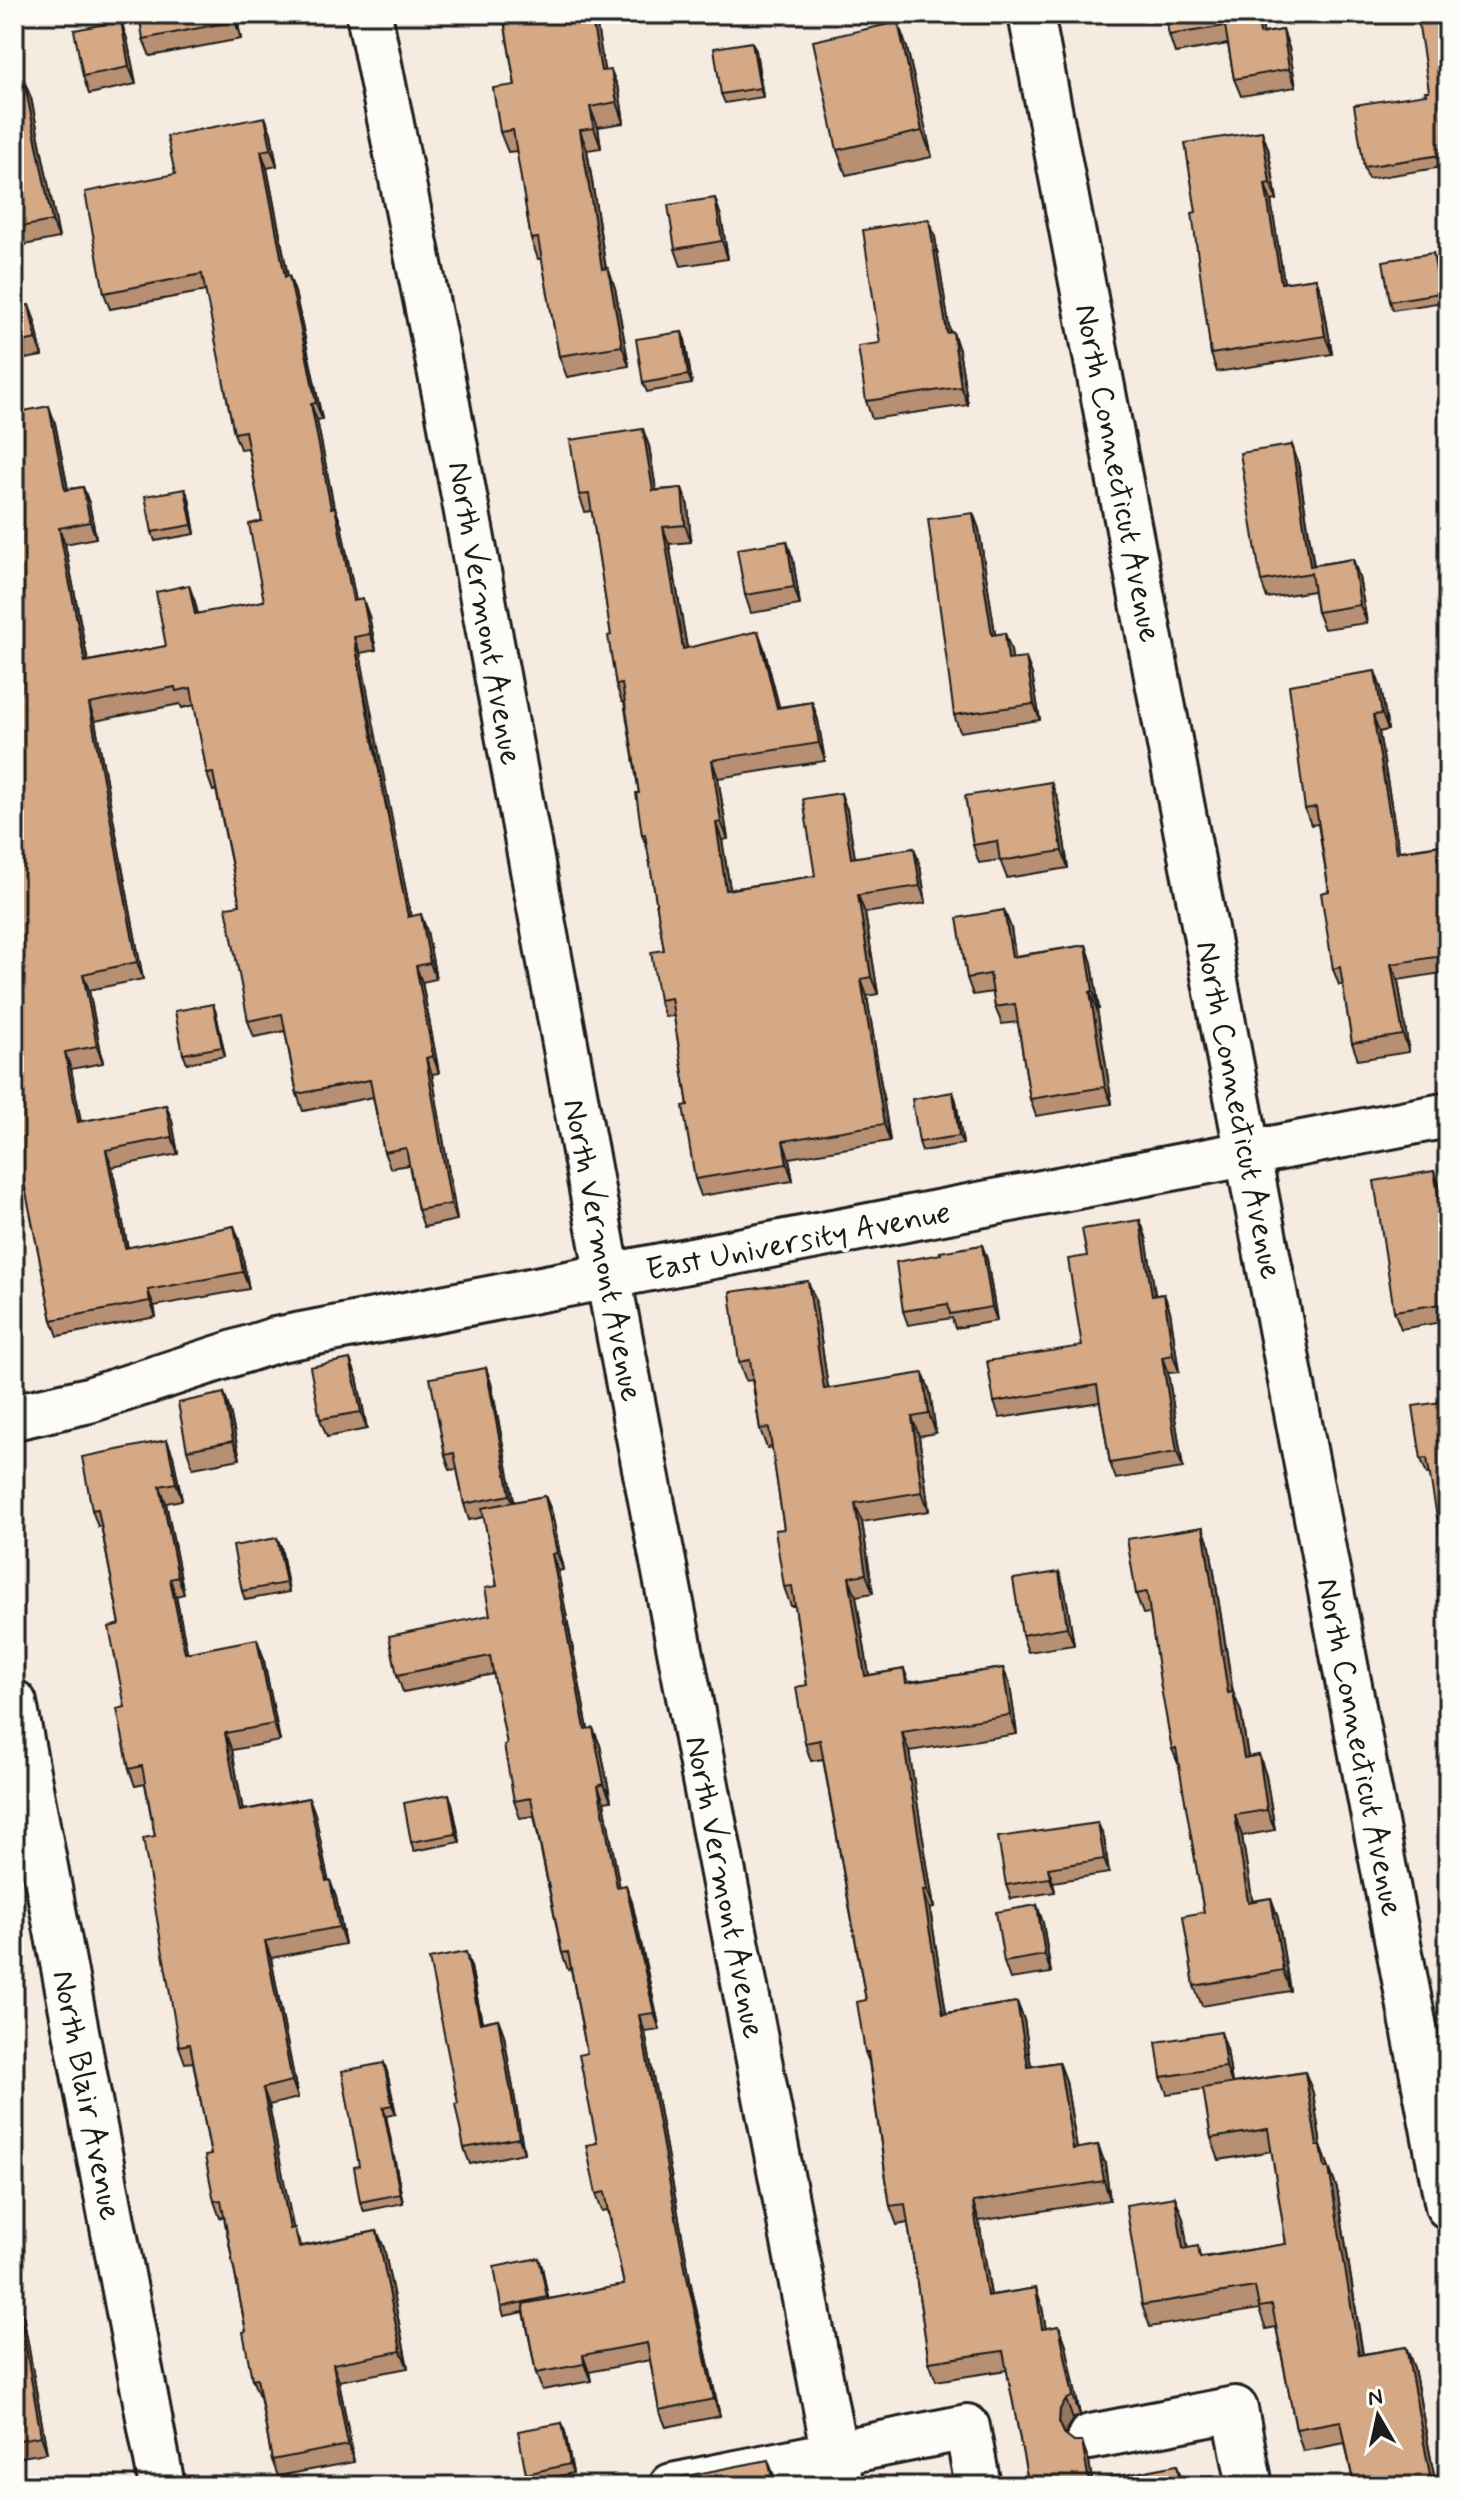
<svg xmlns="http://www.w3.org/2000/svg" width="1462" height="2500" font-family="Mynerve,sans-serif">
	<style>
		.lines { fill: none; stroke-linecap: round; stroke-linejoin: round }
		.minor-casing { stroke: #1c1c1c; stroke-width: 50 }
		.minor { stroke: #fdfcf7; stroke-width: 44 }
		.wall { fill: #b79073; stroke: #1c1c1c; stroke-width: 2 }
		.shaded-wall { fill: #95765e; stroke: #1c1c1c; stroke-width: 2 }
		.building { fill: #d5a886; stroke: #1c1c1c; stroke-width: 2 }
		.labels { text-anchor: middle; stroke-width: 8; stroke-linejoin: round; paint-order: stroke }
		.street-label { font-size: 32px; fill: #1c1c1c; stroke: #fdfcf7 }
	</style>
	<rect width="100%" height="100%" fill="#f5ebe0"/>
	<filter id="ink" filterUnits="userSpaceOnUse"><feTurbulence type="fractalNoise" baseFrequency=".0125" numOctaves="2"/><feDisplacementMap in="SourceGraphic" scale="16" xChannelSelector="R" yChannelSelector="G"/><feConvolveMatrix kernelMatrix="1 2 1 2 8 2 1 2 1" color-interpolation-filters="sRGB"/></filter>
	<g filter="url(#ink)">
		<g class="lines">
			<defs>
				<path id="minor" d="M369 14 447 404 608 1276 841 2486
					M1031 14 1448 2206
					M14 1417 89 1400 275 1340 1448 1115
					M14 1703 162 2486
					M1090 2437 1235 2409 1250 2486
					M672 2486 967 2427 978 2486"/>
			</defs>
			<use href="#minor" class="minor-casing"/>
			<use href="#minor" class="minor"/>
		</g>
		<path class="wall" d="M236 14 241 39 150 56 143 39Z
			M503 14H595L604 71 619 90 624 123 598 127 601 148 587 150 606 268H608L615 288 629 366 567 377 559 356 542 258 538 259 531 239 517 151 508 152 500 132 515 85Z
			M1260 14 1263 33 1283 30 1289 48 1296 87 1241 96 1234 79 1228 44 1175 53 1169 35Z
			M121 21 127 39 136 84 89 94 83 76Z
			M907 48 932 157 846 175 837 150Z
			M756 51 763 97 725 103 721 94Z
			M14 82 31 98 59 238 14 247Z
			M1429 91 1443 167 1368 179 1364 167Z
			M265 117 271 133 277 166 267 168 288 276H289L295 292 312 370 322 419 317 420 334 507 341 524 356 601 369 616 376 650 360 653 372 723 411 916 427 931 436 979 422 982 439 1073 432 1074 457 1220 424 1227 418 1210 409 1165 390 1168 384 1152 373 1097 303 1111 297 1094 285 1031 254 1037 248 1021 240 905 216 790 213 791 207 774 195 705 182 708 180 704 95 721 143 979 89 990 103 1063 71 1069 81 1122 166 1105 172 1121 178 1154 112 1167 128 1248 234 1226 240 1243 249 1289 154 1306 156 1317 58 1336 52 1320 21 1165 14 1149 55 423 68 489 83 487 89 503 96 538 65 544 88 661 166 646 195 602 198 614 264 601 262 521 248 448 240 449 234 433 206 291 110 309 104 293 175 174Z
			M1268 148 1277 200 1271 201 1284 283 1316 278 1322 295 1332 354 1217 372 1211 354 1196 212Z
			M721 216 728 259 681 266 675 249Z
			M935 237 950 333 959 350 968 405 872 419 866 401 880 343Z
			M1436 262 1443 302 1393 310 1390 301Z
			M14 308 35 321 42 356 14 361Z
			M685 340 692 384 647 392 643 383Z
			M1292 445 1298 463 1314 565 1353 559 1359 577 1367 623 1324 629 1317 612 1314 591 1267 598 1261 581Z
			M649 446 656 490 682 488 688 506 691 542 669 544 687 648H764L779 707 812 702 818 720 825 761 718 778 728 839 722 840 730 889 815 876 847 810 855 858 914 848 920 866 926 903 865 913 878 994 867 996 890 1141 789 1158 793 1181 701 1196 695 1179 688 1105 674 1016 665 1017 659 1000 664 950 648 850 642 835 639 793 624 702H622L616 685 611 635 592 511 585 512 579 495Z
			M189 498 195 534 155 541 152 532Z
			M973 513 979 529 995 635 1011 650 1012 660 1032 674 1040 720 960 732 954 715Z
			M793 559 800 605 751 613 745 595Z
			M1381 688 1388 730 1379 732 1399 851 1448 844V972L1398 980 1409 1052 1358 1060 1352 1043 1343 985H1339L1333 969 1329 891 1318 824 1311 825 1305 809Z
			M1051 782 1058 800 1068 868 1007 878 1000 860 979 863 973 845Z
			M1004 910 1011 928 1015 956 1086 945 1092 963 1099 1009H1097L1112 1104 1036 1116 1030 1099 1018 1022 1002 1024 995 1007 993 992 973 995 967 978Z
			M216 1013 225 1056 187 1063 183 1054Z
			M953 1092 956 1101 963 1144 922 1151 919 1142Z
			M1441 1189 1448 1234V1321L1401 1329 1394 1311Z
			M1140 1220 1146 1237 1155 1295 1164 1294 1170 1311 1179 1372 1168 1373 1183 1468 1116 1479 1110 1463 1100 1402 1000 1418 994 1402 1082 1346 1087 1256Z
			M982 1245 987 1259 997 1321 955 1328 952 1318 908 1325 903 1311 941 1254Z
			M815 1299 828 1388 930 1392 936 1433 919 1436 929 1511 862 1522 873 1593 856 1596 869 1675 904 1669 909 1682 1003 1668 1010 1686 1017 1734 909 1751 934 1908 930 1909 946 2013 1017 2002 1024 2020 1031 2066 1059 2062 1066 2081 1077 2149 1098 2145 1105 2164 1110 2200 979 2221 991 2295 1036 2288 1042 2307 1046 2329 1059 2326 1066 2345 1080 2415 1073 2419 1067 2428 1066 2436 1089 2461 1092 2481 1184 2486H1029L1007 2370 936 2381 929 2362 908 2223 897 2225 890 2206 869 2062 865 2052 866 2000 823 1759 811 1761 805 1743 807 1685 795 1606H791L784 1587V1529L772 1447 767 1448 760 1429 752 1380 746 1381 739 1362Z
			M486 1368 491 1383 514 1502 545 1496 552 1513 563 1570 558 1571 588 1729 600 1745 611 1801 604 1802 619 1886 632 1902 660 2030 645 2032 692 2290 720 2416 666 2427 659 2410 650 2360 589 2372 591 2381 542 2390 536 2373 524 2312 504 2316 501 2307 542 2267 548 2299 624 2285 608 2210 602 2211 596 2194 597 2143 587 2053 571 1969 568 1970 562 1953 534 1816 520 1818 514 1801 507 1744 494 1674 403 1692 397 1675 490 1615 497 1586 484 1517 469 1520 464 1504 457 1469 450 1470 445 1455Z
			M357 1377 367 1429 327 1437 320 1419Z
			M224 1393 230 1411 240 1459 193 1468 187 1450Z
			M1448 1401 1430 1474H1427L1421 1459Z
			M167 1440 173 1456 182 1500 166 1503 184 1594 176 1596 187 1652 263 1656 280 1741 232 1750 243 1810 309 1798 315 1814 328 1880 336 1897 345 1944 271 1958 298 2098 269 2105 293 2229 302 2246 377 2231 384 2248 408 2368 339 2381 354 2462 278 2476 272 2460 260 2396H259L252 2379 246 2331 224 2217 220 2218 214 2201 211 2155 193 2062 185 2063 179 2046 155 1836 145 1784 135 1786 129 1769 120 1624 101 1526 98 1527 92 1510Z
			M277 1538 281 1547 289 1592 245 1600 242 1591Z
			M1210 1547 1233 1692 1241 1712 1248 1757 1259 1755 1266 1776 1275 1830 1242 1836 1252 1901 1271 1898 1278 1918 1290 1991 1202 2006 1194 1986 1204 1912 1180 1768 1172 1749 1150 1613 1143 1614 1136 1594Z
			M1059 1572 1065 1590 1074 1645 1028 1652 1022 1635Z
			M452 1803 460 1842 414 1851 411 1842Z
			M1104 1838 1109 1873 1053 1882 1055 1892 1011 1899 1006 1885Z
			M1037 1905 1043 1923 1051 1973 1010 1979 1004 1962Z
			M471 1967 482 2022 498 2019 504 2035 524 2153 470 2164 464 2148 458 2103Z
			M1227 2049 1232 2083 1305 2072 1313 2093 1321 2146 1337 2189 1363 2354 1406 2347 1414 2368 1436 2486H1354L1345 2443 1303 2451 1296 2429 1276 2327 1266 2329 1259 2309 1150 2327 1142 2305 1175 2197 1183 2218 1187 2248 1202 2257 1286 2244 1272 2151 1219 2160 1211 2138 1204 2089 1167 2094 1161 2077Z
			M384 2063 387 2072 396 2114 386 2116 403 2203 364 2211 360 2202 359 2166Z
			M14 2242 19 2273 16 2274 47 2453 14 2458Z
			M562 2423 565 2432 573 2473 529 2483 526 2474Z"/>
		<path class="shaded-wall" d="M233 14H236L241 39 235 21Z
			M591 14H595L608 92 601 71Z
			M1257 14H1260L1267 51 1260 34Z
			M121 21 127 39 136 84 129 67Z
			M898 22 907 48 932 157 922 131Z
			M1283 30 1289 48 1296 87 1289 69Z
			M752 42 756 51 763 97 760 88Z
			M611 70 619 90 624 123 617 102Z
			M24 80 31 98 59 238 52 221Z
			M590 107 598 127 601 148 594 128Z
			M265 117 271 133 277 166 271 149Z
			M580 130 587 150 609 289 602 269Z
			M1262 131 1268 148 1277 200 1270 183Z
			M261 151 267 168 291 293 285 277Z
			M1265 184 1271 201 1287 301 1281 283Z
			M715 198 721 216 728 259 722 241Z
			M929 219 935 237 953 351 947 333Z
			M1433 253 1436 262 1443 302 1440 293Z
			M608 268 615 288 629 366 622 346Z
			M289 276 295 292 322 419 316 403Z
			M1316 278 1322 295 1332 354 1325 336Z
			M29 305 35 321 42 356 36 339Z
			M682 332 685 340 692 384 688 375Z
			M953 332 959 350 968 405 961 387Z
			M311 404 317 420 337 524 331 508Z
			M49 406 55 423 71 506 65 490Z
			M643 429 649 446 659 508 653 491Z
			M1292 445 1298 463 1316 583 1310 566Z
			M83 487 89 503 96 538 90 522Z
			M682 488 688 506 691 542 685 525Z
			M185 489 189 498 195 534 192 525Z
			M335 507 341 524 359 618 353 601Z
			M973 513 979 529 998 652 992 635Z
			M663 527 669 544 690 666 683 649Z
			M59 528 65 544 91 678 85 662Z
			M787 541 793 559 800 605 794 587Z
			M1353 559 1359 577 1367 623 1360 605Z
			M189 585 195 602 201 631 195 614Z
			M363 599 369 616 376 650 370 634Z
			M758 631 764 648 784 725 777 708Z
			M1005 633 1011 650 1014 677 1008 660Z
			M354 637 360 653 414 933 408 917Z
			M1026 658 1032 674 1040 720 1034 704Z
			M1375 671 1381 688 1388 730 1382 714Z
			M812 702 818 720 825 761 819 743Z
			M89 704 95 721 143 979 137 962Z
			M1373 715 1379 732 1402 869 1396 852Z
			M712 760 718 778 728 839 721 822Z
			M1051 782 1058 800 1068 868 1062 851Z
			M841 793 847 810 858 876 851 858Z
			M716 823 722 840 733 907 726 890Z
			M914 848 920 866 926 903 920 886Z
			M858 895 865 913 878 994 871 977Z
			M1004 910 1011 928 1018 974 1012 957Z
			M421 914 427 931 436 979 430 963Z
			M1086 945 1092 963 1099 1009 1093 991Z
			M1391 964 1398 980 1409 1052 1403 1035Z
			M416 966 422 982 439 1073 433 1056Z
			M83 974 89 990 103 1063 97 1046Z
			M861 979 867 996 890 1141 884 1124Z
			M1090 992 1097 1009 1112 1104 1105 1087Z
			M213 1004 216 1013 225 1056 222 1047Z
			M65 1052 71 1069 84 1139 78 1122Z
			M426 1058 432 1074 457 1220 451 1204Z
			M953 1092 956 1101 963 1144 959 1136Z
			M166 1105 172 1121 178 1154 172 1137Z
			M783 1141 789 1158 793 1181 787 1164Z
			M106 1150 112 1167 131 1265 125 1248Z
			M1434 1171 1441 1189 1448 1234V1255Z
			M1140 1220 1146 1237 1158 1312 1152 1296Z
			M234 1226 240 1243 249 1289 243 1272Z
			M982 1245 987 1259 997 1321 992 1307Z
			M808 1281 815 1299 831 1407 824 1389Z
			M148 1290 154 1306 156 1317 150 1301Z
			M1164 1294 1170 1311 1179 1372 1173 1355Z
			M1162 1357 1168 1373 1183 1468 1177 1452Z
			M350 1359 357 1377 367 1429 361 1412Z
			M486 1368 491 1383 516 1511 510 1495Z
			M923 1373 930 1392 936 1433 929 1414Z
			M224 1393 230 1411 240 1459 233 1441Z
			M912 1417 919 1436 929 1511 922 1492Z
			M167 1440 173 1456 182 1500 176 1483Z
			M160 1486 166 1503 184 1594 178 1577Z
			M545 1496 552 1513 563 1570 557 1553Z
			M855 1503 862 1522 873 1593 866 1574Z
			M1203 1527 1210 1547 1236 1713 1228 1693Z
			M277 1538 281 1547 289 1592 286 1583Z
			M552 1554 558 1571 591 1746 585 1729Z
			M1059 1572 1065 1590 1074 1645 1067 1627Z
			M849 1577 856 1596 872 1694 865 1676Z
			M170 1579 176 1596 191 1670 185 1653Z
			M257 1639 263 1656 280 1741 274 1724Z
			M1003 1668 1010 1686 1017 1734 1010 1715Z
			M1233 1692 1241 1712 1251 1778 1244 1758Z
			M593 1728 600 1745 611 1801 604 1784Z
			M902 1732 909 1751 934 1908 927 1890Z
			M225 1733 232 1750 246 1828 240 1811Z
			M1259 1755 1266 1776 1275 1830 1267 1810Z
			M598 1786 604 1802 623 1904 617 1887Z
			M449 1794 452 1803 460 1842 456 1834Z
			M309 1798 315 1814 332 1898 326 1881Z
			M1235 1815 1242 1836 1256 1922 1248 1902Z
			M1098 1823 1104 1838 1109 1873 1104 1859Z
			M1048 1868 1053 1882 1055 1892 1050 1878Z
			M330 1880 336 1897 345 1944 339 1927Z
			M626 1885 632 1902 660 2030 654 2013Z
			M923 1890 930 1909 949 2032 943 2014Z
			M1271 1898 1278 1918 1290 1991 1283 1970Z
			M1037 1905 1043 1923 1051 1973 1045 1955Z
			M265 1941 271 1958 298 2098 292 2081Z
			M466 1952 471 1967 485 2038 480 2023Z
			M1017 2002 1024 2020 1034 2086 1028 2067Z
			M639 2015 645 2032 692 2290 720 2416 714 2399 686 2273Z
			M498 2019 504 2035 524 2153 519 2138Z
			M1221 2032 1227 2049 1232 2084 1226 2067Z
			M1059 2062 1066 2081 1080 2168 1073 2149Z
			M384 2063 387 2072 396 2114 392 2105Z
			M1305 2072 1313 2093 1321 2146 1337 2189 1366 2377 1359 2355 1317 2146Z
			M263 2088 269 2105 297 2246 290 2229Z
			M383 2107 386 2116 403 2203 400 2194Z
			M1098 2145 1105 2164 1110 2200 1104 2181Z
			M1175 2197 1183 2218 1191 2270 1183 2249Z
			M973 2202 979 2221 994 2314 987 2296Z
			M377 2231 384 2248 408 2368 401 2351Z
			M14 2242 19 2273 14 2261Z
			M539 2258 542 2267 550 2306 547 2297Z
			M14 2268 16 2274 47 2453 41 2436 14 2280Z
			M1036 2288 1042 2307 1049 2348 1042 2329Z
			M1059 2326 1066 2345 1080 2415 1073 2396Z
			M1406 2347 1414 2368 1436 2486H1432Z
			M583 2355 589 2372 591 2381 584 2364Z
			M333 2364 339 2381 354 2462 348 2445Z
			M1066 2400 1073 2419 1067 2428 1065 2441 1059 2422 1060 2409Z
			M562 2423 565 2432 573 2473 570 2464Z
			M1082 2442 1089 2461 1093 2486 1089 2482Z
			M768 2460 778 2486H774Z
			M1177 2465 1184 2486H1181Z"/>
		<path class="building" d="M139 14H233L235 21 143 39Z
			M503 14H591L601 71 611 70 617 102 590 107 594 128 580 130 602 269 608 268 622 346 559 356 538 238 531 239 513 130 500 132 493 88 515 85Z
			M1165 14H1257L1260 34 1283 30 1289 69 1234 79 1225 26 1169 35Z
			M1448 15V201L1441 155 1364 167 1354 105 1426 94 1425 91H1429L1418 20Z
			M121 21 129 67 83 76 74 30Z
			M898 22 922 131 837 150 813 41Z
			M752 42 760 88 721 94 714 48Z
			M24 80 52 221 14 228V82Z
			M265 117 271 149 261 151 285 277 289 276 306 353 316 403 311 404 331 508 335 507 353 601 363 599 370 634 354 637 366 706 408 917 421 914 430 963 416 966 433 1056 426 1058 451 1204 418 1210 406 1148 384 1152 370 1080 297 1094 282 1014 248 1021 226 907 240 905 213 773 207 774 191 688 176 691 175 687 89 704 137 962 83 974 97 1046 65 1052 78 1122 166 1105 172 1137 106 1150 125 1248 234 1226 243 1272 148 1290 150 1301 52 1320 17 1148 14 1149V413L49 406 65 490 83 487 90 522 59 528 85 662 166 646 156 592 189 585 195 614 264 601 249 524 262 521 245 431 234 433 202 274 104 293 85 192 175 174 167 136Z
			M1262 131 1270 183 1265 184 1281 283 1316 278 1325 336 1211 354 1192 213 1196 212 1185 143Z
			M715 198 722 241 675 249 668 205Z
			M929 219 947 333 953 332 961 387 866 401 858 346 880 343 863 230Z
			M1433 253 1440 293 1390 301 1383 261Z
			M29 305 36 339 14 344V308Z
			M682 332 688 375 643 383 636 339Z
			M643 429 653 491 682 488 685 525 663 527 683 649 758 631 777 708 812 702 819 743 712 760 721 822 716 823 726 890 815 876 803 799 841 793 851 858 914 848 920 886 858 895 871 977 861 979 884 1124 783 1141 787 1164 695 1179 683 1106 688 1105 671 998 659 1000 651 952 664 950 645 834 642 835 636 793H639L622 684 616 685 608 636 611 635 589 494 579 495 570 440Z
			M1292 445 1310 566 1353 559 1360 605 1317 612 1311 573 1261 581 1240 453Z
			M185 489 192 525 152 532 145 496Z
			M973 513 992 635 1005 633 1008 660 1026 658 1034 704 954 715 928 519Z
			M787 541 794 587 745 595 737 549Z
			M1375 671 1382 714 1373 715 1396 852 1448 844V955L1391 964 1403 1035 1352 1043 1340 967 1333 969 1321 893 1329 891 1316 807 1305 809 1289 685Z
			M1051 782 1062 851 1000 861 997 841 973 845 965 796Z
			M1004 910 1012 957 1086 945 1093 991 1090 992 1105 1087 1030 1099 1015 1004 995 1007 990 974 967 978 957 918Z
			M213 1004 222 1047 183 1054 175 1011Z
			M953 1092 959 1136 919 1142 912 1099Z
			M1434 1171 1448 1254V1303L1394 1311 1374 1181Z
			M1140 1220 1152 1296 1164 1294 1173 1355 1162 1357 1177 1452 1110 1463 1097 1385 994 1402 987 1361 1082 1346 1068 1259 1087 1256 1082 1229Z
			M982 1245 992 1307 950 1314 948 1304 903 1311 896 1262 941 1254 940 1252Z
			M808 1281 824 1389 923 1373 929 1414 912 1417 922 1492 855 1503 866 1574 849 1577 865 1676 904 1669 906 1683 1003 1668 1010 1715 902 1732 927 1890H923L943 2014 1017 2002 1028 2067 1059 2062 1073 2149 1098 2145 1104 2181 973 2202 987 2296 1036 2288 1042 2329 1059 2326 1073 2396 1066 2400 1060 2409 1059 2422 1065 2435 1074 2442H1082L1089 2482 1177 2465 1181 2486H1029L1003 2351 929 2362 905 2204 890 2206 868 2052H865L857 2002 866 2000 820 1740 805 1743 796 1687 807 1685 792 1586 784 1587 775 1530 784 1529 769 1428 760 1429 750 1360 739 1362 730 1292Z
			M350 1359 361 1412 320 1419 310 1367Z
			M486 1368 510 1495 464 1504 454 1453 445 1455 430 1378Z
			M224 1393 233 1441 187 1450 178 1403Z
			M1448 1401V1582L1427 1458 1421 1459 1413 1406Z
			M167 1440 176 1483 160 1486 178 1577 170 1579 185 1653 257 1639 274 1724 225 1733 240 1811 309 1798 326 1881 330 1880 339 1927 265 1941 292 2081 263 2088 290 2229 295 2228 299 2247 377 2231 401 2351 333 2364 348 2445 272 2460 257 2378 252 2379 243 2332 246 2331 221 2200 214 2201 205 2156 211 2155 190 2044 179 2046 143 1838 155 1836 142 1766 129 1769 117 1709 125 1707 109 1627 120 1624 98 1509 92 1510 82 1457Z
			M545 1496 557 1553 552 1554 585 1729 593 1728 604 1784 598 1786 617 1887 626 1885 654 2013 639 2015 686 2273 714 2399 659 2410 647 2343 583 2355 584 2364 536 2373 523 2304 624 2285 605 2192 596 2194 586 2145 597 2143 579 2055 587 2053 568 1952 562 1953 531 1798 514 1801 504 1745 507 1744 490 1656 397 1675 389 1636 490 1615 485 1588 497 1586 482 1508Z
			M1203 1527 1228 1693 1233 1692 1244 1758 1259 1755 1267 1810 1235 1815 1248 1902 1271 1898 1283 1970 1194 1986 1183 1916 1204 1912 1176 1748 1172 1749 1160 1682 1147 1592 1136 1594 1127 1539Z
			M277 1538 286 1583 242 1591 233 1546Z
			M1059 1572 1067 1627 1022 1635 1013 1579Z
			M449 1794 456 1834 411 1842 404 1803Z
			M1098 1823 1104 1859 1048 1868 1050 1878 1006 1885 998 1837Z
			M1037 1905 1045 1955 1004 1962 996 1912Z
			M466 1952 480 2023 498 2019 519 2138 464 2148 455 2104 458 2103 429 1959Z
			M1221 2032 1226 2067 1161 2077 1156 2042Z
			M384 2063 392 2105 383 2107 400 2194 360 2202 354 2167 359 2166 342 2071Z
			M1305 2072 1317 2146H1321L1325 2168H1329L1359 2355 1406 2347 1432 2486H1354L1341 2421 1296 2429 1272 2305 1259 2307 1255 2287 1142 2305 1126 2205 1175 2197 1183 2249 1198 2246 1200 2258 1286 2244 1268 2129 1211 2138 1203 2088Z
			M539 2258 547 2297 501 2307 494 2267Z
			M14 2280 41 2436 14 2441Z
			M562 2423 570 2464 526 2474 518 2431Z
			M768 2460 774 2486H657L656 2482Z"/>
	</g>
	<g class="labels">
		<g class="street-label">
			<text transform="translate(1119 473) rotate(79)" y="11">North Connecticut Avenue</text>
			<text transform="translate(486 613) rotate(80)" y="11">North Vermont Avenue</text>
			<text transform="translate(1240 1110) rotate(79)" y="11">North Connecticut Avenue</text>
			<text transform="translate(798 1240) rotate(-11)" y="11">East University Avenue</text>
			<text transform="translate(604 1250) rotate(79)" y="11">North Vermont Avenue</text>
			<text transform="translate(1361 1747) rotate(79)" y="11">North Connecticut Avenue</text>
			<text transform="translate(726 1887) rotate(79)" y="11">North Vermont Avenue</text>
			<text transform="translate(88 2095) rotate(79)" y="11">North Blair Avenue</text>
		</g>
	</g>
	<rect width="1462" height="2500" fill="none" stroke="#fdfcf7" stroke-width="48"/>
	<rect x="24" y="24" width="1414" height="2452" fill="none" stroke="#1c1c1c" stroke-width="3" filter="url(#ink)"/>
	<g transform="translate(1378 2416) rotate(351)" stroke="#fdfcf7" stroke-width="6" paint-order="stroke">
	<path d="M0-6L14 30L0 20L-14 30Z" fill="#1c1c1c"/>
	<text y="-12" font-size="22" font-weight="bold" text-anchor="middle" fill="#1c1c1c">N</text>
	</g>
</svg>
